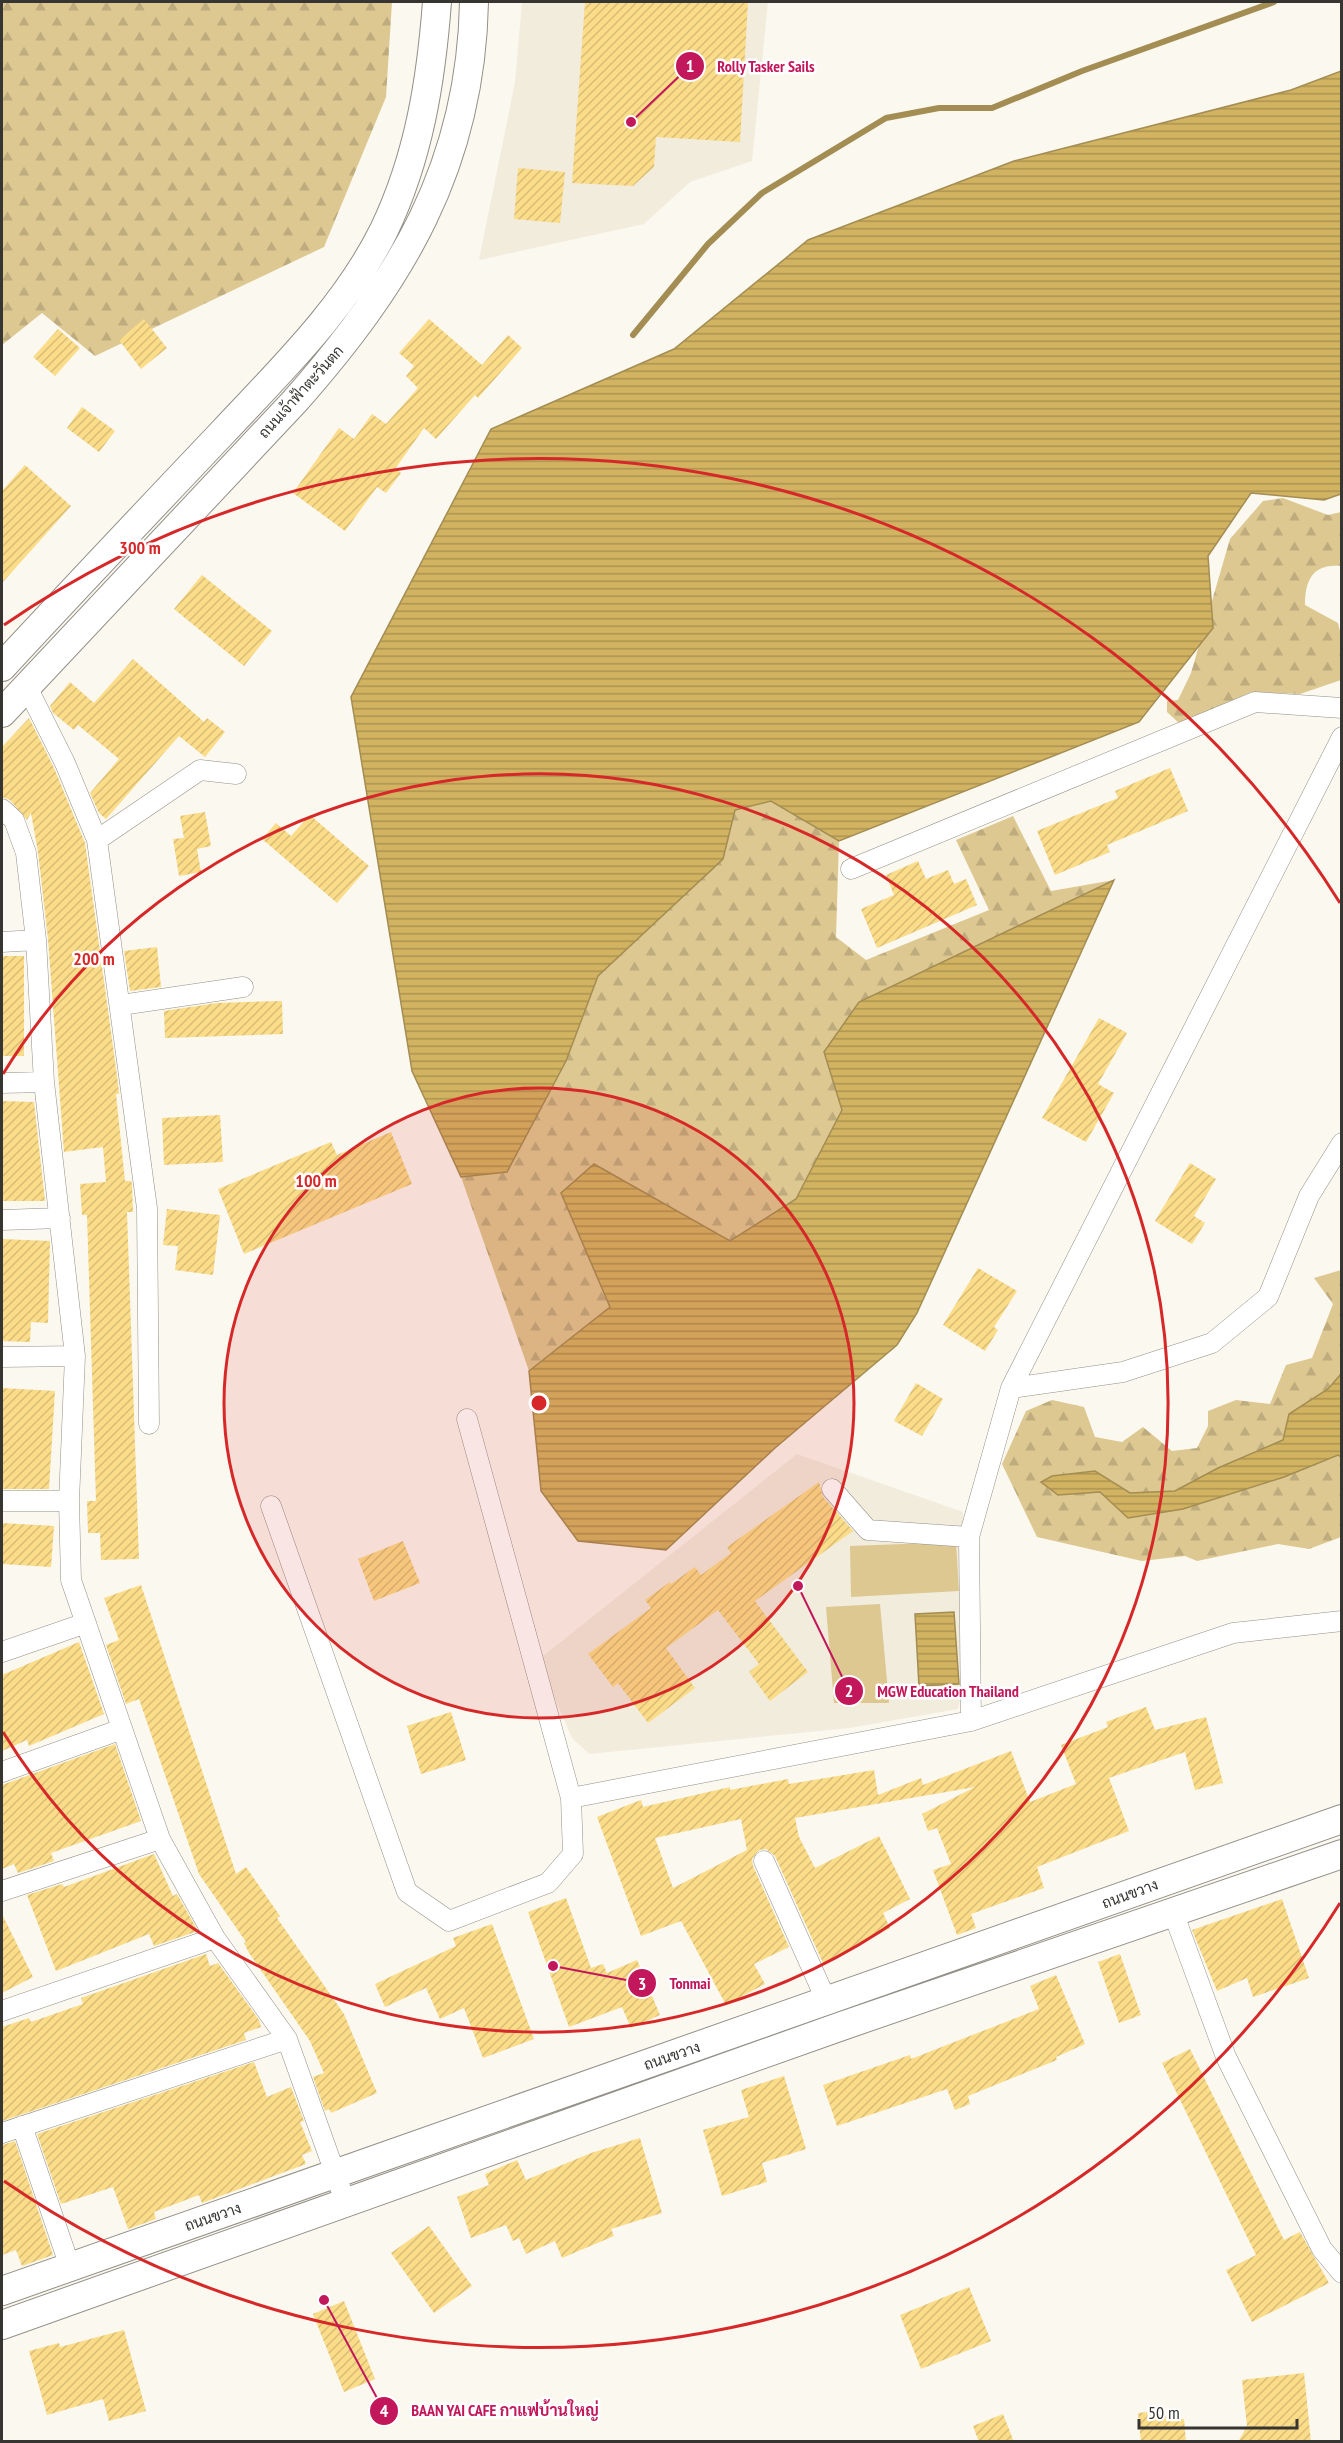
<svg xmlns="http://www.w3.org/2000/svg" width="1343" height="2443" font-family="'PT Sans Narrow',Sarabun,sans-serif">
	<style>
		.built { fill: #f2ecdd }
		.forest { fill: url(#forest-firs) }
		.pitch { fill: #ddc891 }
		.water { fill: url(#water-rules); stroke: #a38d53; stroke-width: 1.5 }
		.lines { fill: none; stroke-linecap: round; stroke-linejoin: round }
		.stream { stroke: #a38d53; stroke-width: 6 }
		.building { fill: url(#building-hatch); fill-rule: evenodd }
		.street-casing { stroke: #939088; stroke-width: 21 }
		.secondary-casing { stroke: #939088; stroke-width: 30 }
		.street { stroke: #fff; stroke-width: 20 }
		.secondary { stroke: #fff; stroke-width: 28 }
		.ring { fill: none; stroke: #d62828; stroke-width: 3 }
		.labels { text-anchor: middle; stroke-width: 5; stroke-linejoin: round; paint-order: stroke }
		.street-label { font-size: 15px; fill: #363531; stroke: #fff }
		.centre { fill: #d62828; stroke: #fff; stroke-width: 3 }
		.ring-label { font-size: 18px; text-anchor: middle; font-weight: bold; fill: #d62828; stroke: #fff; stroke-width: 5; stroke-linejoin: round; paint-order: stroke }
		.leader { fill: none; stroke: #c2185b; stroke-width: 2 }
		.callout-dot { fill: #c2185b; stroke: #fff; stroke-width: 2 }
		.mark-label { font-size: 18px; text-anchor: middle; font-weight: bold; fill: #fff }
		.callout-label { font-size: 16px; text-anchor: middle; font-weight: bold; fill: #c2185b; stroke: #fff; stroke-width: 5; stroke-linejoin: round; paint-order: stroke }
	</style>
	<defs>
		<pattern id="forest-firs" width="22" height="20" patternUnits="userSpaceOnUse" patternTransform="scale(1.5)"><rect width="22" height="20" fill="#ddc891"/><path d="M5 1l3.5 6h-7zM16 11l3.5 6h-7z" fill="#beac7e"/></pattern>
		<pattern id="water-rules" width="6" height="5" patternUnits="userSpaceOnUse" patternTransform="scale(1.5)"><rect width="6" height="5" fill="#d2b361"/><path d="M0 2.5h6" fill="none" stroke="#ab9251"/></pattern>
		<pattern id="building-hatch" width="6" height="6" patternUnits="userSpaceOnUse" patternTransform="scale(1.5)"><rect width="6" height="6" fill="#fbdc89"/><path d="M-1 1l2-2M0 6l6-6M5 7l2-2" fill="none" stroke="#d8bd77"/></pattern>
	</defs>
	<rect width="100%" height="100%" fill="#fbf8ef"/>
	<path class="built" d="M522 2H768L752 161 690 182 644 224 479 260 515 82Z
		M797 1454 963 1512 968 1664 958 1709 849 1728 589 1754 572 1738 538 1660Z"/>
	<path class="forest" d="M2 2H392L386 97 324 247 95 356 42 313 2 345Z
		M1283 498 1328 515 1341 512V566C1313 563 1305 580 1305 605L1338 623 1341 635V680L1300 694 1251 692 1180 724 1167 712V701L1178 700 1191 673 1230 539 1263 501Z
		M771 801 839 841 836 937 866 960 989 910 956 840 1013 816 1051 891 1114 880 859 1003 824 1052 842 1110 796 1199 730 1241 594 1164 561 1193 610 1307 529 1371 461 1177 507 1172 566 1061 598 976 723 859 734 810Z
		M1341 1270V1374L1328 1389 1289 1414 1283 1440 1175 1491 1130 1493 1095 1471 1058 1495 1100 1491 1128 1518C1203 1506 1268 1483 1338 1455L1342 1457 1341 1537 1309 1549 1278 1544 1197 1561 1185 1556 1142 1561 1037 1537 1002 1464 1026 1411 1052 1400 1084 1407 1095 1437 1122 1442 1143 1427 1172 1451 1197 1448 1208 1426V1411L1236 1400 1270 1404 1286 1365 1312 1358 1333 1304 1314 1278Z"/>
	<path class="pitch" d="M956 1542 959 1591 851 1597 850 1546Z
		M880 1604 889 1703H834L826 1607Z"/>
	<path class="water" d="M1341 71V494L1324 500 1251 493 1208 556 1213 628 1139 722 839 841 771 801 735 810 723 859 598 976 566 1061 507 1172 461 1177 412 1071 351 697 491 429 674 349 808 240 1014 161 1291 90Z
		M1114 880 917 1313 897 1345 775 1448 666 1550 578 1541 541 1491 529 1371 610 1307 561 1193 594 1164 730 1241 796 1199 842 1110 824 1052 859 1002Z
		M1341 1374V1457L1338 1455 1284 1477 1183 1509 1128 1518 1100 1492 1058 1495 1041 1482 1052 1476 1095 1471 1130 1493 1175 1491 1218 1468 1283 1440 1289 1414 1328 1389Z
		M954 1612 959 1684 919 1686 915 1614Z"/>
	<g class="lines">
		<path class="stream" d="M633 335 708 244 762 193 886 118 939 108H992L1082 71 1274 2"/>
	</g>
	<path class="building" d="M585 2H748L740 142 656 137 654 167 633 186 572 183Z
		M518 168 565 172 560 223 514 219Z
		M144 319 167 348 141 369 119 340Z
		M429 319 482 365 508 335 522 348 478 398 475 395 436 439 424 428 395 469 401 473 386 493 377 487 345 531 293 493 339 428 354 439 372 414 386 424 418 388 406 376 414 366 399 353Z
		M58 329 80 348 55 376 33 357Z
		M82 407 115 431 99 452 67 428Z
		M25 465 71 506 2 583V491Z
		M202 575 272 631 244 666 174 609Z
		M133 659 204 722 207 718 225 732 205 757 179 736 106 819 99 813 90 793 119 759 78 725 74 730 53 713 50 706 70 682 94 703Z
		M29 718 54 768 85 843 118 1083 119 1094H116L125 1181H131L132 1184 133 1212H127L139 1559 101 1560 100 1533H88L87 1501H96L87 1215H82L80 1184 106 1182 103 1147 64 1152 48 939 38 852 31 813 27 820 10 800 2 797V747Z
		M1170 768 1188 811 1107 845 1110 852 1055 875 1037 831 1118 798 1115 791Z
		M205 812 211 846 197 849 201 872 179 876 173 839 184 838 180 816Z
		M310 815 369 866 337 903 262 839 276 823 291 836Z
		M918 861 926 879 948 870 954 884 966 879 977 905 877 948 861 909 894 895 886 875Z
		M157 947 161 987 130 991 124 951Z
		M2 956H24V1056H2Z
		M282 1001 283 1034 165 1038 164 1011 217 1003Z
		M1099 1018 1127 1033 1098 1084 1114 1093 1086 1142 1042 1118Z
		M2 1101 34 1102 45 1201H2Z
		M220 1115 223 1162 164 1165 162 1118Z
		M391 1132 412 1184 244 1254 218 1189 331 1142 337 1155Z
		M1190 1163 1216 1179 1194 1216 1205 1223 1192 1244 1155 1221Z
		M167 1209 220 1215 213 1275 175 1270 178 1246 163 1245Z
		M2 1239 50 1241 48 1323 31 1322 30 1342 2 1341Z
		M978 1268 1017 1291 994 1327 998 1330 985 1351 943 1325Z
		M916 1383 943 1399 922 1436 894 1421Z
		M2 1388 55 1391 49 1489H2Z
		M819 1482 823 1497 853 1531 755 1601 808 1672 770 1701 749 1672 759 1664 718 1610 666 1648 695 1688 648 1723 618 1683 613 1687 588 1654 651 1608 645 1600 670 1582 671 1584 695 1567 701 1575 731 1553 727 1547Z
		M2 1523 54 1526 51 1567 2 1564Z
		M403 1541 420 1583 374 1601 358 1559Z
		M141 1585 236 1874 246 1867 280 1916 277 1918 344 2014 377 2093 331 2113 329 2109 325 2111 313 2077 324 2073 310 2041 249 1953 244 1943 246 1942 199 1874 139 1699 126 1704 106 1645 119 1640 104 1598Z
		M79 1642 104 1714 29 1746 27 1740 2 1751V1675Z
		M1146 1707 1155 1730 1206 1717 1223 1783 1195 1790 1185 1752 1109 1778 1129 1831 1037 1867 1044 1888 971 1914 976 1928 957 1935 933 1870 951 1864 937 1828 928 1831 922 1814 975 1787 795 1818 799 1837 815 1868 879 1836 910 1899 883 1913 890 1928 823 1963 775 1856 766 1849 759 1850 752 1859 753 1866 789 1947 754 1964 765 1984 726 2005 681 1921 641 1936 597 1817 641 1800 643 1807 730 1787V1790L788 1779 789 1784 874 1770 878 1795 921 1778 923 1785 1011 1751 1030 1802 1076 1784 1061 1745 1108 1727 1106 1722ZM741 1819 747 1850 673 1888 655 1838Z
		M451 1712 466 1760 421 1774 407 1726Z
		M115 1744 141 1821 51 1853 54 1861 18 1873 14 1864 2 1869V1785Z
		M154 1854 173 1896 177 1894 198 1931 154 1946 149 1934 56 1971 27 1895 62 1884 64 1887Z
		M566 1898 591 1968 603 1964 607 1973 637 1960 660 2015 631 2028 622 2007 569 2027 528 1912Z
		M1282 1899 1309 1978 1253 1997 1247 1978 1217 1991 1192 1930Z
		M2 1914 33 1977 2 1993Z
		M492 1924 534 2039 483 2058 464 2008 440 2019 426 1988 385 2007 375 1984 456 1946 453 1938Z
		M206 1954 210 1966 218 1963 259 2020 261 2027 244 2033 246 2040 2 2121V2027L29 2018 31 2022 83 2004 81 1998Z
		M1120 1954 1141 2015 1119 2023 1098 1962Z
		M1056 1975 1085 2044 1056 2057 1057 2060 968 2096 970 2104 955 2110 947 2089 837 2126 823 2085 910 2055 911 2059 1039 2009 1030 1986Z
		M1190 2049 1284 2240 1300 2232 1329 2283 1252 2322 1226 2270 1256 2255 1162 2063Z
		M254 2062 267 2097 291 2087 304 2121 300 2122 312 2151 302 2155 306 2164 202 2203 199 2195 154 2212 156 2219 128 2229 113 2187 61 2204 37 2134Z
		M784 2076 806 2149 762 2163 767 2182 722 2196 703 2130 749 2117 741 2090Z
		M640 2138 662 2213 611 2229 614 2236 562 2258 555 2241 526 2254 519 2238 513 2241 506 2225 471 2238 457 2197 489 2185 485 2174 517 2160 526 2180 591 2153Z
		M15 2141 53 2255 22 2266 16 2250 2 2255V2145Z
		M429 2226 472 2286 434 2313 391 2253Z
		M969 2287 991 2341 921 2369 900 2315Z
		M344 2301 375 2379 344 2392 313 2314Z
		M124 2330 146 2411 109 2421 103 2399 47 2415 29 2351 59 2343 60 2347Z
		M1304 2373 1311 2442H1238L1247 2426 1242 2380Z
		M1165 2410 1166 2421 1184 2419 1186 2442H1141L1138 2413Z
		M1003 2414 1014 2442H979L973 2426Z"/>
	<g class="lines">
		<defs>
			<path id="street" d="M26 685 65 763 97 840 147 1208 149 1424
				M2 809 14 820 26 853 36 940 44 1082 75 1356 69 1501 71 1580 160 1839 215 1938 287 2039 345 2201
				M97 840 200 770 236 774
				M851 869 1255 702 1342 708
				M2 942 36 940
				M121 1005 243 987
				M2 1083 44 1082
				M2 1220 60 1218
				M2 1357 75 1356
				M1011 1388 1123 1372 1212 1343 1268 1297 1309 1196 1342 1143
				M832 1489 868 1530 969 1537
				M2 1501H69
				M271 1506 407 1892 449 1921 548 1883 573 1854 571 1798 467 1419
				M2 1652 86 1623
				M971 1721 969 1537 1011 1388 1342 737
				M2 1772 122 1729
				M571 1798 971 1721 1233 1633 1342 1621
				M764 1861 827 2002
				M2 1891 160 1839
				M1173 1912 1226 2057 1322 2249 1342 2273
				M2 2011 215 1938
				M22 2126 70 2267
				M2 2133 287 2039"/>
			<path id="secondary" d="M2 667C75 588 149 510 223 432 281 370 346 307 384 230 419 157 431 81 437 2
				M2 713 295 401C401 281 471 166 474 2
				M2 2291 1342 1819
				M2 2325 839 2027 1342 1854"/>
		</defs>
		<use href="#street" class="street-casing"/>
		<use href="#secondary" class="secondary-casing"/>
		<use href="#street" class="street"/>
		<use href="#secondary" class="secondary"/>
	</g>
	<circle cx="539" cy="1403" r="315" fill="#d62828" fill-opacity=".12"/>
	<g class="ring">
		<circle cx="539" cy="1403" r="315"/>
		<path d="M3 1074A629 629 0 1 1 3 1732"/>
		<path d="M1340 1903A944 944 0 0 1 4 2181M4 625A944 944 0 0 1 1340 903"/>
	</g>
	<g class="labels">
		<g class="street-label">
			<text transform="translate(301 392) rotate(-48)" y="5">ถนนเจ้าฟ้าตะวันตก</text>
			<text transform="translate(1130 1894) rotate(-20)" y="5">ถนนขวาง</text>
			<text transform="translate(672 2056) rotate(-19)" y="5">ถนนขวาง</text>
			<text transform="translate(213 2217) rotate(-19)" y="5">ถนนขวาง</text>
		</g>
	</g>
	<circle cx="539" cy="1403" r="9" class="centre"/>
	<g class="ring-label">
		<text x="140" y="554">300 m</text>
		<text x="94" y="965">200 m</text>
		<text x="316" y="1187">100 m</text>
	</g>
	<path class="leader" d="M631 122L690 66M798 1586L849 1691M553 1966L642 1983M324 2300L384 2411"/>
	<g class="callout-dot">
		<circle cx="631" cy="122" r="6"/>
		<circle cx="798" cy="1586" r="6"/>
		<circle cx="553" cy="1966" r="6"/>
		<circle cx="324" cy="2300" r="6"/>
		<circle cx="690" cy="66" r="15"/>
		<circle cx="849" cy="1691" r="15"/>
		<circle cx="642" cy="1983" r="15"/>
		<circle cx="384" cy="2411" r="15"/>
	</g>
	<g class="mark-label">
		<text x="690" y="72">1</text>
		<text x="849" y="1697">2</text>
		<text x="642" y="1990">3</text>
		<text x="384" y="2417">4</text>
	</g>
	<g class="callout-label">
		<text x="766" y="72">Rolly Tasker Sails</text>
		<text x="948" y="1697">MGW Education Thailand</text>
		<text x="690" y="1989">Tonmai</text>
		<text x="505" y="2416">BAAN YAI CAFE กาแฟบ้านใหญ่</text>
	</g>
	<rect width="1343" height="2443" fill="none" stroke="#363531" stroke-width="6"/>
	<path d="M1139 2419v9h158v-9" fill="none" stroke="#363531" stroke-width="3"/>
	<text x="1148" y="2419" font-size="18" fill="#363531" stroke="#ffffff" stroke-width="4.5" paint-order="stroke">50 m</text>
</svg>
